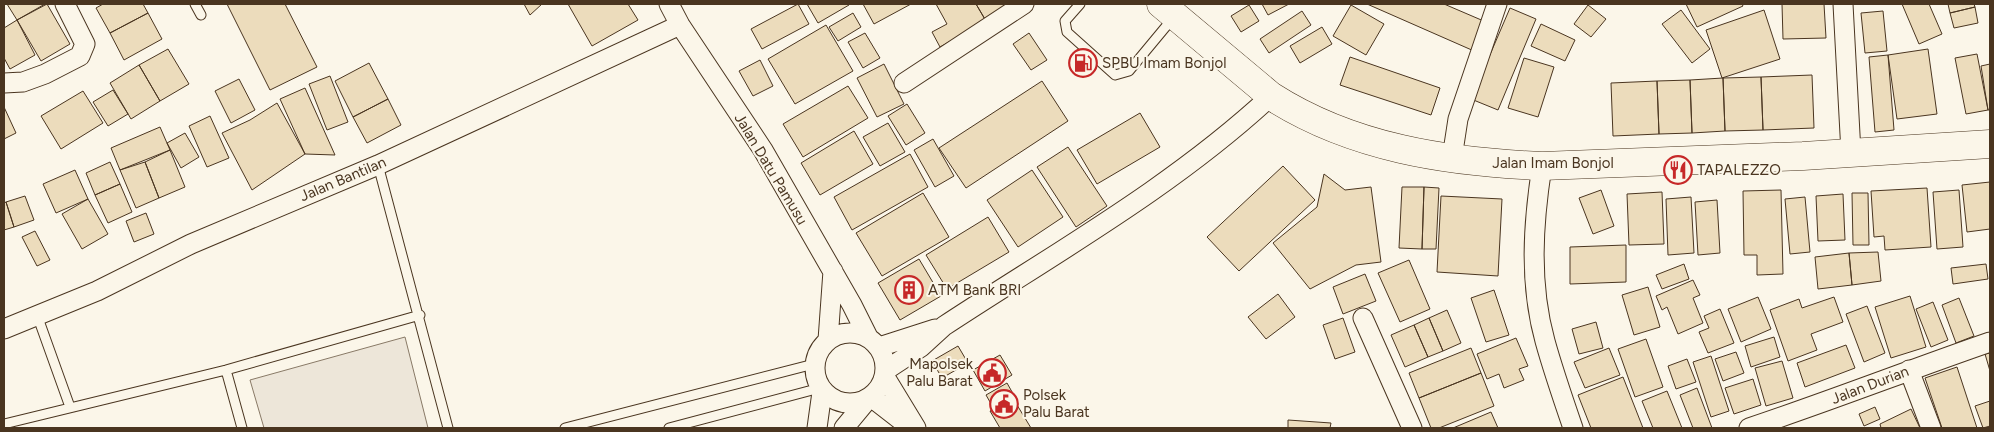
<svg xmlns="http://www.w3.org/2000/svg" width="1994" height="432" font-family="Figtree,sans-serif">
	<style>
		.green { fill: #ede6d9; stroke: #887966 }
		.building { fill: #ecdcbc; stroke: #4a3520 }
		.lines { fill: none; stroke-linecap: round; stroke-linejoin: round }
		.service-casing { stroke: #4a3520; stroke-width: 11 }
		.minor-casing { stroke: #4a3520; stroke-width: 21 }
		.trunk-casing { stroke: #4a3520; stroke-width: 29 }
		.service { stroke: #fbf6e9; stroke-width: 9 }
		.minor { stroke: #fbf6e9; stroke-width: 19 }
		.trunk { stroke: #fbf6e9; stroke-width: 28 }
		.labels { text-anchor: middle; stroke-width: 4; stroke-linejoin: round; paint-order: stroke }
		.poi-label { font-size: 15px; fill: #4a3520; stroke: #fbf6e9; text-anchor: start }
		.street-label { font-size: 15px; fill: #4a3520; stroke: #fbf6e9 }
	</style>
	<rect width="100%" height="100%" fill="#fbf6e9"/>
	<path class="green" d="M405 337 428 428H264L250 380Z"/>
	<path class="building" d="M7 4H45L17 20Z
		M47 4 70 44 41 61 17 20Z
		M103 4H143L148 13 110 33 96 8Z
		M227 4H285L317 67 270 90Z
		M524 4H542L530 15Z
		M568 4H628L638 20 592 46Z
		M798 4 809 24 762 49 751 29Z
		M807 4H848L849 5 818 23Z
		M863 4H911L874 24Z
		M936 4H976L986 21 940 47 932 32 947 24Z
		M976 4H1016L986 21Z
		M1262 4H1289L1268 15Z
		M1367 4H1444L1486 22 1474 51Z
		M1686 4H1742L1743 6 1697 27Z
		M1782 4H1824L1826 38 1783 39Z
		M1902 4H1929L1942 34 1919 44Z
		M1948 4H1974L1975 7 1950 13Z
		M1249 5 1259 21 1241 32 1231 16Z
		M1351 5 1384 24 1366 55 1333 36Z
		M1588 5 1606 19 1591 37 1574 24Z
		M1975 7 1978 23 1954 28 1950 13Z
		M1510 8 1536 19 1498 110 1471 99Z
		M1681 10 1710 49 1692 63 1662 24Z
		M1764 10 1780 59 1722 78 1706 30Z
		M1302 11 1311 25 1269 53 1260 39Z
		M1883 11 1887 51 1865 53 1861 13Z
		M148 13 162 39 124 60 110 33Z
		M853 13 861 27 838 41 829 27Z
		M17 20 35 55 10 69 4 58V28Z
		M1541 24 1575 40 1565 61 1531 46Z
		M826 25 853 71 795 104 768 59Z
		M1322 27 1332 44 1300 63 1290 46Z
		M865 33 880 58 863 68 848 42Z
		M1029 33 1047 60 1031 70 1013 44Z
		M168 49 189 84 160 101 139 65Z
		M1928 49 1937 114 1897 119 1888 55Z
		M1977 54 1988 110 1966 114 1955 58Z
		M1888 55 1894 130 1875 132 1869 57Z
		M1350 57 1440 88 1431 115 1340 85Z
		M1524 58 1554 67 1538 117 1508 108Z
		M760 60 773 86 753 96 739 71Z
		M369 63 388 99 353 117 335 81Z
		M884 64 904 104 877 117 857 78Z
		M1990 64V110H1988L1981 66Z
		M139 65 160 101 131 119 110 83Z
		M1812 75 1814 128 1763 130 1761 77Z
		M330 76 348 122 327 130 309 84Z
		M1761 77 1763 130 1725 131 1723 78Z
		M1723 78 1725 131 1692 133 1690 80Z
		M239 79 255 110 231 123 215 91Z
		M1690 80 1692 133 1659 134 1657 81Z
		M1042 81 1068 121 966 188 939 148Z
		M1657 81 1659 134 1613 136 1611 83Z
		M848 86 868 118 803 157 783 124Z
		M305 88 335 155 305 154 280 99Z
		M113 90 128 114 108 126 93 102Z
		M83 91 103 123 61 149 41 116Z
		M388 99 401 125 367 143 353 117Z
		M277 103 305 154 252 190 222 133 250 120Z
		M907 104 925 133 906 145 888 116Z
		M4 107 16 133 4 139Z
		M1140 113 1160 147 1097 184 1077 150Z
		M210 116 229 158 207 167 189 126Z
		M888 123 905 152 880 166 863 137Z
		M160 127 170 150 120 170 111 148Z
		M854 131 873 164 820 195 801 163Z
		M185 133 199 157 181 168 167 143Z
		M933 139 954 176 935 187 914 150Z
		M1068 147 1107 206 1076 227 1037 167Z
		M170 150 185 187 159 198 145 162Z
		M910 154 928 187 852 230 834 197Z
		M110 162 120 184 95 195 86 173Z
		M145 162 159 198 136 208 120 170Z
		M1283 166 1315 200 1239 271 1207 237Z
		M75 170 88 199 56 213 43 184Z
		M1032 170 1063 217 1018 247 987 200Z
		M1324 174 1345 190 1371 187 1381 262 1356 265 1310 289 1273 243 1317 207Z
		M1990 182V229L1967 232 1962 185Z
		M120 184 132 212 108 223 95 195Z
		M1402 187H1424L1422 249 1399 248Z
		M1424 187 1439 188 1436 249H1422Z
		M1927 188 1931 247 1885 250 1884 236 1874 237 1871 191Z
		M1601 190 1614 226 1593 234 1579 198Z
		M1781 190 1783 274 1757 275V255H1744L1743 191Z
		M1959 190 1963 247 1937 249 1933 192Z
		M1662 192 1664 244 1629 245 1627 194Z
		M923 193 949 237 882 276 856 233Z
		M1852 193H1868L1869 245H1853Z
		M1843 194 1845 240 1818 241 1816 196Z
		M25 196 34 220 14 227 6 202Z
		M1441 196 1502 199 1498 276 1437 272Z
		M1691 197 1694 253 1668 255 1666 199Z
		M1805 197 1810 252 1790 254 1785 199Z
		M88 199 108 234 82 249 62 214Z
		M1717 200 1720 253 1698 255 1695 202Z
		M6 202 14 227 4 230V203Z
		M146 213 154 234 134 242 126 221Z
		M988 217 1009 252 947 289 926 255Z
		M35 231 50 260 37 266 22 237Z
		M1626 245V282L1570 284V247Z
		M1878 252 1881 281 1852 285 1849 253Z
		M1849 253 1852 285 1818 289 1815 257Z
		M919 259 941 296 900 320 878 283Z
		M1409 260 1430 309 1400 322 1378 273Z
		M1684 264 1689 279 1662 289 1656 275Z
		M1986 264 1988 279 1953 284 1951 268Z
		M1365 274 1376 301 1343 314 1333 287Z
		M1693 280 1700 295 1693 298 1703 323 1678 334 1667 307 1662 310 1656 296Z
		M1648 287 1660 327 1634 335 1622 295Z
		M1494 290 1509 335 1486 342 1471 298Z
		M1278 294 1295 317 1266 339 1248 317Z
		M1910 296 1926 347 1891 358 1875 307Z
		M1758 297 1771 329 1741 342 1728 309Z
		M1834 297 1843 322 1811 334 1817 350 1788 361 1770 310 1799 299 1802 308Z
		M1959 298 1974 336 1956 343 1942 305Z
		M1933 302 1948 340 1931 347 1916 309Z
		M1867 306 1885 353 1864 362 1846 314Z
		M1720 309 1734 343 1708 353 1699 332 1709 328 1704 316Z
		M1447 310 1461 343 1443 351 1429 318Z
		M1343 318 1355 352 1335 359 1323 325Z
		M1429 318 1443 351 1428 357 1414 325Z
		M1596 322 1603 348 1579 354 1572 329Z
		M1414 325 1428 357 1405 367 1391 335Z
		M1774 337 1780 357 1751 367 1745 346Z
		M1516 338 1528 366 1519 369 1524 380 1504 388 1499 374 1487 379 1477 354Z
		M1646 339 1663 387 1635 397 1618 349Z
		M1846 345 1855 368 1805 387 1797 363Z
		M958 346 968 363 942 378 932 361Z
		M1471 348 1481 373 1419 398 1409 373Z
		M1609 348 1620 375 1585 388 1574 362Z
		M1736 352 1744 373 1723 381 1715 359Z
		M1990 353V371L1985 354Z
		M1000 355 1012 375 985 391 973 370Z
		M1711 356 1729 411 1711 417 1693 362Z
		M1687 359 1696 382 1676 389 1668 366Z
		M1782 361 1793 398 1766 406 1755 368Z
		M1957 367 1977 428H1942L1925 378Z
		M1481 373 1494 406 1439 428H1431L1419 398Z
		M1623 377 1643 428H1591L1578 395Z
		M1753 379 1761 405 1734 414 1725 388Z
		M1007 383 1016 399 1014 400 1031 428H1000L990 411 994 409 986 395Z
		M1697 388 1712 428H1693L1680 395Z
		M1667 391 1682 428H1653L1642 401Z
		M1990 401V426L1983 428 1975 406Z
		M1875 407 1880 419 1864 426 1859 414Z
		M1911 409 1920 428H1881L1880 424Z
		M1491 412 1498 428H1453Z
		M1288 420 1331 423 1330 428H1288Z"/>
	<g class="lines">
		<defs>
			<path id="service" d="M195 4 201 15
				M1080 4 1065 21 1067 32 1115 75 1129 71 1173 18
				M378 165 448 428
				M37 315 70 407
				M226 370 242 428
				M4 424 226 370 420 315
				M565 428 814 364
				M669 428 820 388"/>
			<path id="minor" d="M669 4 680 25 763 150 852 305 868 337
				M1843 4 1851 153
				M4 83 23 82 45 74 80 56 85 44 65 4
				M904 83 1024 4
				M1452 158 1458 119 1497 4
				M1542 166C1533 224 1529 283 1545 341 1553 370 1563 399 1573 428
				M1363 318 1412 428
				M4 329 97 291 191 244 378 165 680 25
				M815 368a35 35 0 1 1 70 0a35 35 0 1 1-70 0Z
				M828 340 833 271
				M879 347 935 329
				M886 370 921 347 944 326C1055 253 1173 187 1271 96
				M1909 370 1931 428
				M885 377 916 428
				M871 397 911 428
				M817 428 822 392
				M844 428 868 399
				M1749 428C1830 401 1909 370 1990 342"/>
			<path id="trunk" d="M1161 4 1271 96C1352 148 1447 162 1542 166L1803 156 1990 144"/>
		</defs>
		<use href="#service" class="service-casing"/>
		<use href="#minor" class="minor-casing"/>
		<use href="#trunk" class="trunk-casing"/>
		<use href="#service" class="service"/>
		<use href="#minor" class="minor"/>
		<use href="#trunk" class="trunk"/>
	</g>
	<defs>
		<symbol id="fuel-ring" viewBox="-11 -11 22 22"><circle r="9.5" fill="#fbf6e9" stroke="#c62828" stroke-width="1.5"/><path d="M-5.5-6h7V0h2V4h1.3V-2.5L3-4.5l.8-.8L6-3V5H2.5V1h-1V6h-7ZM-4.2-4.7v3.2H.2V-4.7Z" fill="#c62828"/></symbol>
		<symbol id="restaurant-ring" viewBox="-11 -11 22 22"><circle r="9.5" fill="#fbf6e9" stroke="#c62828" stroke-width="1.5"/><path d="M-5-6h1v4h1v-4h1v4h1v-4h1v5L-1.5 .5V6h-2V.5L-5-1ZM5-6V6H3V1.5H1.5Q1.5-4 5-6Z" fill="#c62828"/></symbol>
		<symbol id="building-ring" viewBox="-11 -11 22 22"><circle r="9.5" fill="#fbf6e9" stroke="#c62828" stroke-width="1.5"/><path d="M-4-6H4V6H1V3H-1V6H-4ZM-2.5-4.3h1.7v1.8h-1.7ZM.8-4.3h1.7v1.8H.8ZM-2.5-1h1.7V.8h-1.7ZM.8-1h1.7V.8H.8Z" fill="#c62828"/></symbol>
		<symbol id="civic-ring" viewBox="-11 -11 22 22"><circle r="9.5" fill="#fbf6e9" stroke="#c62828" stroke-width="1.5"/><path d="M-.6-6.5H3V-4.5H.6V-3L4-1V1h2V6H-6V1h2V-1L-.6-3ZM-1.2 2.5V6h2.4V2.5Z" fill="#c62828"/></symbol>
	</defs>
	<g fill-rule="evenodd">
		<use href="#fuel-ring" x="1067" y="47" width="32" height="32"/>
		<use href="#restaurant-ring" x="1662" y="154" width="32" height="32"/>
		<use href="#building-ring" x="893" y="274" width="32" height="32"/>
		<use href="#civic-ring" x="976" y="357" width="32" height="32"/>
		<use href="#civic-ring" x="988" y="388" width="32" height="32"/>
	</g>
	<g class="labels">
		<g class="poi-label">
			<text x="1102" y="68">SPBU Imam Bonjol</text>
			<text x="1697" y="175">TAPALEZZO</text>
			<text x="928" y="295">ATM Bank BRI</text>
			<text x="973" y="369" text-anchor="end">Mapolsek<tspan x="973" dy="17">Palu Barat</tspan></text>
			<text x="1023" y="400">Polsek<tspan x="1023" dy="17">Palu Barat</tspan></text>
		</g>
		<g class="street-label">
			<text x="1553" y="168">Jalan Imam Bonjol</text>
			<text transform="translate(771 169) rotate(59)" y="5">Jalan Datu Pamusu</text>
			<text transform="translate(343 179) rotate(-23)" y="5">Jalan Bantilan</text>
			<text transform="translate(1870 385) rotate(-21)" y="5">Jalan Durian</text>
		</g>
	</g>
	<rect width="1994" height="432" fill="none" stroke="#4a3520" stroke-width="10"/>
</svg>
